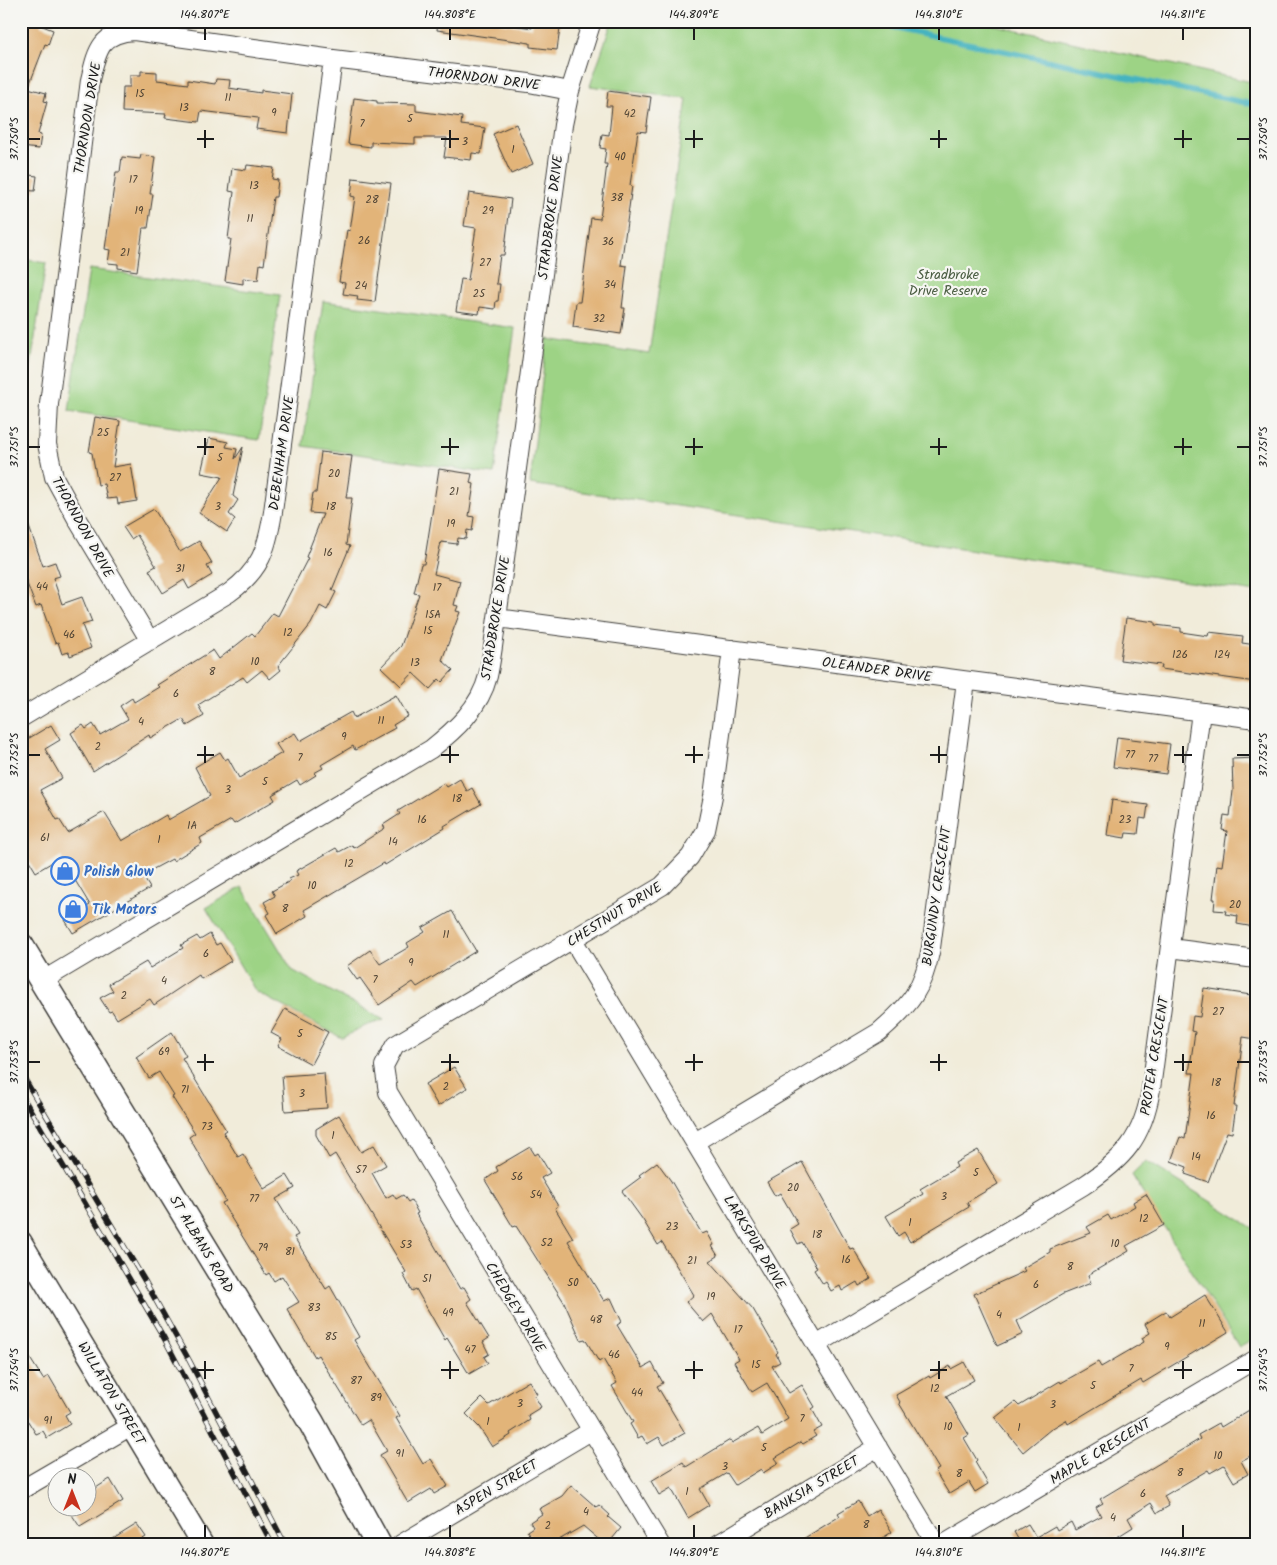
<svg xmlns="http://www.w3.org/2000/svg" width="1277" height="1565" font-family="Kalam,sans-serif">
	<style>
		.green { fill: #9dd385; stroke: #5c7850 }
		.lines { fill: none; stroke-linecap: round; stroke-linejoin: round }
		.stream { stroke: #45b3c0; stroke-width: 5.5 }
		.building { fill: #e2b479 }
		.minor-casing { stroke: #3c3b38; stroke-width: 20 }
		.tertiary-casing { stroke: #3c3b38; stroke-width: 24 }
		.secondary-casing { stroke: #3c3b38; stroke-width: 28 }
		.minor { stroke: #fff; stroke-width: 18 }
		.tertiary { stroke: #fff; stroke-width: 21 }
		.secondary { stroke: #fff; stroke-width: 25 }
		.rail-casing { stroke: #1c1c1c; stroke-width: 5.5 }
		.rail { stroke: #f6f6f2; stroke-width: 4; stroke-dasharray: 11; stroke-linecap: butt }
		.ticks { fill: none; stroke: #1c1c1c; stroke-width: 2 }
		.labels { text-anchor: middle; stroke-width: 4.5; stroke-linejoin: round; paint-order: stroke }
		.number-label { font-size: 11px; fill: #4e4233 }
		.street-label { font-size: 14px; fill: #1c1c1c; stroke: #f6f6f2 }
		.park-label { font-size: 14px; fill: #495c41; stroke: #f6f6f2 }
		.shop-label { font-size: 14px; font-weight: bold; fill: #366cbe; stroke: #f6f6f2; text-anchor: start }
		.neatline { fill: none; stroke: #1c1c1c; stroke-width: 2 }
		.ticks-label { font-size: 12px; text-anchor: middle; fill: #1c1c1c }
	</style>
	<rect width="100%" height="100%" fill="#f6f6f2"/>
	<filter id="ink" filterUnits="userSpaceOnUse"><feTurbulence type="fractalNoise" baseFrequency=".02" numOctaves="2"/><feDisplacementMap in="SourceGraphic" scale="10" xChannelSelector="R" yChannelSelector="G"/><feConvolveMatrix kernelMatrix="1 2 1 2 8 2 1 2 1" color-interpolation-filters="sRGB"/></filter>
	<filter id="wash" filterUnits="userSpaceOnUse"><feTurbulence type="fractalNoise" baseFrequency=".0096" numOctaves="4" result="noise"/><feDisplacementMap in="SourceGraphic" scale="20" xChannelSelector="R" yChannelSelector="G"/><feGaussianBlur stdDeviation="1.12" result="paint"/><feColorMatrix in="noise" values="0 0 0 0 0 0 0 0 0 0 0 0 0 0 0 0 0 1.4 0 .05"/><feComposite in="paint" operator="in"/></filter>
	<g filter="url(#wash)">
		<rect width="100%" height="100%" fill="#f1ecda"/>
		<path class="green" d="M612 21H977L1256 83V592L530 484 547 339 649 354 687 99 590 86Z
			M21 259 46 263 25 405 21 404Z
			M89 269 280 295 259 440 69 411Z
			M323 301 515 328 494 474 303 446Z
			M242 887 292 970 384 1020 362 1027 342 1038 256 992 206 908Z
			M1146 1161 1256 1230V1337L1239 1347 1132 1175Z"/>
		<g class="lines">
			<path class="stream" d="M864 21 1256 105"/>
		</g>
		<g id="blocks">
			<path class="building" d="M21 21H42L40 25 53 30 48 45 45 44 28 88 46 93 44 101 47 102 38 134 41 135 39 149 21 147Z
				M438 21H499V23L532 28 533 21H561L557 50 530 47V43L437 30Z
				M141 71 157 72V80L188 84V80L215 84 216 79 230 80 229 88 261 93V90L292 94 288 133 256 129 258 118 201 111 199 122 165 118 166 114 122 112 123 87H130V75H141Z
				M608 91 651 97 646 132 638 131 630 185 632 186 621 265 627 266 622 308H625L621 334 573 327 576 302H580L591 218 600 219 607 164H604L606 149 600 148 602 134 609 135 612 106H606Z
				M354 98 377 101V103L416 104V111L462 117 461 125 485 128 481 154 472 153 471 160 444 157 447 138H415V144L371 142V147L348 144Z
				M516 124 533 164 511 174 493 134Z
				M141 155 155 157 150 194H153L148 228H143L137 271 118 268V264L108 263 110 250 105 249 116 172H120L122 157 140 159Z
				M247 165 274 168 272 179 278 180 276 197H273L264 265 260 264 258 280 243 278V284L225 281 231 239H228L234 192 229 191 232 168 246 170Z
				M21 174 37 176 35 191 21 190Z
				M353 178 391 183 375 302 357 300 358 296 343 294 345 283 339 282 347 230 350 231 355 197 351 196Z
				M469 193 511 199 504 255H500L496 284H500L498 301H496L495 309 480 307 479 314 456 311 461 279 468 280 476 228 464 226Z
				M95 417 120 421 113 467 131 464 137 501 118 504 117 498 107 499 104 484 98 485 92 453 89 452Z
				M209 438 228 442 226 447 237 449 235 459 243 447 233 496 238 500 229 514 235 519 227 532 199 513 222 477 201 473Z
				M321 452 352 456 346 498H352L346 545 350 546 332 590 336 592 327 610 320 606 311 624 278 666 281 670 270 679 262 670 247 682 243 677 198 705 204 716 187 726 183 719 150 738 149 735 93 771 71 733 83 725 86 729 93 724 100 735 128 719 120 706 132 698 134 702 159 687 157 685 213 650 219 659 252 633 255 636 273 613 278 616 308 558 306 557 323 514 310 513 313 493H316Z
				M439 469 472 474 470 483 474 484 469 516 474 517 472 531 467 530 466 539 458 538 457 544 441 542 434 574 460 581 454 605 458 606 456 611 460 612 442 660 453 670 442 682 439 679 430 689 413 673 401 686 381 667 401 646 419 594 414 593 421 564H424Z
				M154 509 180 552 199 541 212 563 207 566 212 575 189 589 184 580 163 593 149 570 156 566 137 535 131 539 123 527Z
				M21 510H23L43 566 55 562 60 576 53 578 62 604 82 597 92 622 82 625 91 648 70 656 69 652 62 654 58 642 55 643 41 605 36 607 21 568Z
				M1126 618 1155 622V625L1181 628V632L1208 636 1209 632 1243 636 1242 643 1256 645V682L1161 669 1162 665 1120 660Z
				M396 695 408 716 393 725 395 728 355 750 353 746 321 765 323 768 314 773 316 775 300 785 297 780 272 795 275 800 234 824 231 820 200 838 202 843 173 861 172 859 142 875 150 888 73 933 65 920 90 905 61 857 36 872 27 857 21 861V743L51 725 60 740 45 749 62 778 40 790 57 820 59 819 68 833 104 812 122 841 166 815 168 820 210 796 195 767 220 752 225 760 228 758 239 778 282 753 276 744 295 733 300 741 351 712 354 718Z
				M1117 737 1170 744 1166 774 1113 767Z
				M1256 758V869L1253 890H1256V911L1254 927 1237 924 1238 916 1225 914 1226 911 1214 910 1215 899H1213L1217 865 1222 866 1227 831 1222 830 1224 815 1230 816 1233 791 1232 759Z
				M460 779 467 791 472 788 481 804 444 826 445 828 385 865 384 863 304 910 307 916 277 934 266 915 270 913 264 902 275 896 272 891 290 881 289 879 298 875 296 871 310 863 336 848 339 852 352 845 354 848 385 828 383 825 400 814 398 811 444 783 447 787Z
				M1112 800 1148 805 1146 819 1140 818 1138 834 1126 833 1125 838 1107 835Z
				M452 911 476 951 417 987 413 982 379 1005 360 978 357 980 347 966 370 950 380 964 409 947 407 943 425 932 422 928Z
				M210 934 216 945 220 943 231 961 201 979 199 975 154 1005 150 999 117 1019 112 1011 109 1012 100 998 113 991 109 984 146 962 150 968 183 948 181 945 197 936 200 940Z
				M1204 988 1251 995 1250 998 1256 999V1039L1243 1037 1234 1106H1236L1232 1133 1227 1132 1208 1182 1185 1174 1187 1167 1171 1161 1180 1137 1185 1139 1194 1073H1189L1195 1032 1191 1031 1193 1016 1200 1017Z
				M285 1009 328 1032 311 1064 278 1046 282 1039 271 1033Z
				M172 1032 186 1056 182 1058 226 1130 223 1132 238 1157 243 1154 264 1189 287 1175 295 1188 276 1199 298 1235 294 1237 326 1289 330 1286 359 1337 354 1340 400 1416 396 1418 423 1464 431 1459 448 1486 434 1494 431 1489 408 1503 380 1455 387 1451 369 1420 361 1425 318 1355 315 1357 287 1309 299 1302 282 1276 274 1281 269 1273 266 1275 222 1203 226 1201 189 1137 195 1133 172 1097 174 1096 159 1072 149 1078 136 1057Z
				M454 1067 467 1088 438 1106 425 1084Z
				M324 1073 327 1108 285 1111 282 1076Z
				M339 1115 361 1152 374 1145 386 1165 372 1173 386 1198 393 1194 396 1199 403 1195 408 1202 411 1200 418 1213 416 1214 460 1289 464 1287 471 1299 467 1302 489 1338 483 1342 489 1354 484 1357 488 1363 469 1374 447 1338 445 1340 416 1289 412 1291 403 1274 406 1272 335 1154 329 1158 316 1135V1129Z
				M530 1147 535 1155 538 1153 550 1173 541 1178 558 1206 555 1208 573 1238 568 1241 604 1301 611 1298 622 1322 617 1325 643 1368 652 1363 663 1383 657 1386 685 1433 664 1445 659 1437 647 1444 642 1436 638 1438 630 1424 633 1422 612 1386 617 1383 603 1359 599 1362 585 1339 581 1340 564 1302 516 1226 513 1227 485 1180 498 1171 496 1167Z
				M978 1150 998 1184 967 1202 969 1207 910 1242 904 1232 898 1236 886 1216 923 1194 920 1189 957 1167 955 1163Z
				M657 1162 671 1181 702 1234 707 1232 714 1245 712 1246 718 1256 710 1261 753 1309 778 1352 776 1354 780 1362 772 1366 789 1393 802 1385 815 1407 812 1409 822 1427 813 1432 816 1436 803 1444 801 1442 775 1458 779 1463 763 1473 761 1469 735 1485 727 1473 700 1489 709 1505 688 1518 671 1488 659 1495 651 1481 683 1462 686 1467 730 1440 732 1443 758 1428 762 1435 788 1419 767 1383 752 1392 734 1362 739 1359 712 1314 703 1322 686 1302 694 1295 662 1242 658 1245 643 1220 622 1191 641 1177 639 1175Z
				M802 1162 850 1249 853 1248 871 1279 859 1286 857 1282 842 1291 840 1286 831 1291 826 1282 823 1284 814 1270 817 1268 802 1242 798 1244 790 1229 798 1224 780 1193 775 1196 767 1182Z
				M1146 1194 1164 1225 1126 1246 1129 1251 1088 1275 1091 1283 1063 1294 1017 1321 1023 1334 997 1346 974 1294 1025 1271 1023 1268 1050 1252V1249L1091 1233 1087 1227 1108 1215 1111 1220 1135 1206 1133 1202Z
				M1205 1295 1228 1332 1143 1383 1141 1380 1068 1424 1066 1420 1051 1429 1023 1452 995 1418 1015 1402 1019 1406 1060 1381 1061 1383 1098 1362 1101 1367 1144 1342 1142 1338 1150 1333 1145 1324 1166 1311 1170 1317Z
				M21 1344 43 1379 49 1376 70 1412 65 1415 70 1424 47 1438 43 1431 36 1434 21 1410Z
				M964 1362 974 1380 946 1396 969 1435 964 1438 977 1460 975 1462 988 1484 975 1492 969 1482 949 1494 935 1471 939 1469 899 1403 900 1402 896 1395 929 1376 930 1378 950 1366 951 1369Z
				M529 1381 537 1394 534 1395 541 1407 528 1415 530 1420 510 1433 511 1435 492 1447 479 1427 466 1414 482 1398 489 1405Z
				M1256 1406V1453L1241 1461 1248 1474 1234 1482 1224 1465 1210 1473 1208 1470 1164 1496 1169 1506 1157 1513 1151 1503 1128 1518 1133 1527 1106 1544H1021L1014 1532 1028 1524 1036 1537 1055 1526 1057 1530 1071 1522 1075 1530 1101 1516 1096 1507 1103 1503 1100 1499 1200 1439 1198 1435 1219 1423 1221 1427Z
				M110 1479 123 1501 80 1527 70 1512 78 1508H88V1493Z
				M571 1485 596 1507 599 1505 610 1515 608 1517 621 1528 608 1544H604L583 1526 552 1544H535L527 1531 533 1527 530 1522 542 1514 539 1509 562 1496Z
				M858 1501 867 1516 878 1509 892 1532 873 1544H795L840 1516 838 1513Z
				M137 1524 146 1537 135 1544H105Z"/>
		</g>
	</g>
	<g filter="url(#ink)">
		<use href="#blocks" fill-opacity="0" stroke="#3c3b38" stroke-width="1"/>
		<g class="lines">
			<defs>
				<path id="minor" d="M497 618 1256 719
					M150 641 78 521 54 477 47 444 49 404 90 80C97 51 100 33 134 31L333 59 529 83 570 91
					M21 718 229 593C261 570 267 549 273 512L333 59
					M573 940 936 1544
					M1170 948 1256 959
					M42 981 431 749C455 730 480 708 488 676 492 658 494 638 497 618L563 125 570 91 592 21
					M695 1142 879 1032C910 1005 923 990 931 948L966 681
					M816 1345 1083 1186C1124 1159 1143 1138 1151 1089L1201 712
					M21 1490 131 1426
					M401 1544 591 1431
					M660 1544 388 1092 384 1066 395 1045 662 886 690 857 706 830 713 796 732 649
					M718 1544 878 1447
					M944 1544 1256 1359"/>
				<path id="tertiary" d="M21 1242 202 1544"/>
				<path id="secondary" d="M21 946 311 1422 378 1544"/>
			</defs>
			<use href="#minor" class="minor-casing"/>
			<use href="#tertiary" class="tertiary-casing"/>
			<use href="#secondary" class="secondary-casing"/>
			<use href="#minor" class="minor"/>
			<use href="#tertiary" class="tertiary"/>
			<use href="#secondary" class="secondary"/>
			<defs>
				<path id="rail" d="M21 1073 146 1283 189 1360 285 1544
					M21 1094 164 1338 272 1544"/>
			</defs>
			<use href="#rail" class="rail-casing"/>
			<use href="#rail" class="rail"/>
		</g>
	</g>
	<path class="ticks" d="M205 28V40M450 28V40M694 28V40M939 28V40M1183 28V40M205 130V148M450 130V148M694 130V148M939 130V148M1183 130V148M28 139H40M197 139H214M441 139H459M685 139H703M930 139H947M1174 139H1192M1237 139H1250M205 438V455M450 438V455M694 438V455M939 438V455M1183 438V455M28 447H40M197 447H214M441 447H459M685 447H703M930 447H947M1174 447H1192M1237 447H1250M205 746V763M450 746V763M694 746V763M939 746V763M1183 746V763M28 755H40M197 755H214M441 755H459M685 755H703M930 755H947M1174 755H1192M1237 755H1250M205 1054V1071M450 1054V1071M694 1054V1071M939 1054V1071M1183 1054V1071M28 1062H40M197 1062H214M441 1062H459M685 1062H703M930 1062H947M1174 1062H1192M1237 1062H1250M205 1361V1379M450 1361V1379M694 1361V1379M939 1361V1379M1183 1361V1379M28 1370H40M197 1370H214M441 1370H459M685 1370H703M930 1370H947M1174 1370H1192M1237 1370H1250M205 1525V1538M450 1525V1538M694 1525V1538M939 1525V1538M1183 1525V1538"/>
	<defs>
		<symbol id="shop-ring" viewBox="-11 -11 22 22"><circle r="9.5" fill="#f6f6f2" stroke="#3f7fe0" stroke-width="1.5"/><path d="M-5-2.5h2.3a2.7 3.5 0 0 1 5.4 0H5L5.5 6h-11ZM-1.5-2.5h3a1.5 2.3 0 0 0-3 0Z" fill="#3f7fe0"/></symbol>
	</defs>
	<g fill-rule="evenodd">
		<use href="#shop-ring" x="49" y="855" width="32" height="32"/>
		<use href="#shop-ring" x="57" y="893" width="32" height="32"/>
	</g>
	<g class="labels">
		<g class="number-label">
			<text x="140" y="97">15</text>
			<text x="228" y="101">11</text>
			<text x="184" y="111">13</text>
			<text x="274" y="116">9</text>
			<text x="630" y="117">42</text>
			<text x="410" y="122">5</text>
			<text x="362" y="127">7</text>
			<text x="465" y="145">3</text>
			<text x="513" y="153">1</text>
			<text x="620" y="160">40</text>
			<text x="133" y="183">17</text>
			<text x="254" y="189">13</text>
			<text x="617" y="201">38</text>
			<text x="372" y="203">28</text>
			<text x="139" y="214">19</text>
			<text x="488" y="214">29</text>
			<text x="250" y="222">11</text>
			<text x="364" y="244">26</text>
			<text x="608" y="245">36</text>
			<text x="125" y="256">21</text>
			<text x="485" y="266">27</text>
			<text x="610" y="288">34</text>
			<text x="361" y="289">24</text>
			<text x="479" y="297">25</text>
			<text x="599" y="322">32</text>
			<text x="103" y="436">25</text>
			<text x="220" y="461">5</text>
			<text x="334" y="477">20</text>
			<text x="115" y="481">27</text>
			<text x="454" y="495">21</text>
			<text x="218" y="510">3</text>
			<text x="331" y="510">18</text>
			<text x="451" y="527">19</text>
			<text x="328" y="556">16</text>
			<text x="180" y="572">31</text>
			<text x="42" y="590">44</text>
			<text x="437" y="591">17</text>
			<text x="433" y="618">15A</text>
			<text x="428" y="634">15</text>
			<text x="288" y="636">12</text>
			<text x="69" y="638">46</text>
			<text x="1180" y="658">126</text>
			<text x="1222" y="658">124</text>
			<text x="255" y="665">10</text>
			<text x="415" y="666">13</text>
			<text x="212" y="675">8</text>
			<text x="176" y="697">6</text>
			<text x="381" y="724">11</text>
			<text x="141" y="725">4</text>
			<text x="344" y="740">9</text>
			<text x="98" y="750">2</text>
			<text x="1130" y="758">77</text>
			<text x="300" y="761">7</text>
			<text x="1153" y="762">77</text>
			<text x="265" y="785">5</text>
			<text x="228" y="793">3</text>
			<text x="457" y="802">18</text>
			<text x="422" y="823">16</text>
			<text x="1125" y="823">23</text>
			<text x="192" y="829">1A</text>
			<text x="45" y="841">61</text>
			<text x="159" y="843">1</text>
			<text x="393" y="845">14</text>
			<text x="349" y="867">12</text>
			<text x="312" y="889">10</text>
			<text x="1235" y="908">20</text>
			<text x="285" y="912">8</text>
			<text x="446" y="938">11</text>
			<text x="206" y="957">6</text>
			<text x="411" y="966">9</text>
			<text x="375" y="983">7</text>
			<text x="164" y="984">4</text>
			<text x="124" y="999">2</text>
			<text x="1218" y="1015">27</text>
			<text x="300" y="1037">5</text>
			<text x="164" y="1055">69</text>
			<text x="1216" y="1086">18</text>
			<text x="446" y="1090">2</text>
			<text x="185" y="1093">71</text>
			<text x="302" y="1097">3</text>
			<text x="1211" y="1119">16</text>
			<text x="207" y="1130">73</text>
			<text x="333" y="1139">1</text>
			<text x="1196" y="1160">14</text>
			<text x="361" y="1173">57</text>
			<text x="976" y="1176">5</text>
			<text x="517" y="1180">56</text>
			<text x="793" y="1191">20</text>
			<text x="536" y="1198">54</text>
			<text x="944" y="1200">3</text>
			<text x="254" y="1202">77</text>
			<text x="1144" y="1222">12</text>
			<text x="910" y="1226">1</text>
			<text x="672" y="1230">23</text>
			<text x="817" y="1238">18</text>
			<text x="547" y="1246">52</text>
			<text x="1115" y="1247">10</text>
			<text x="406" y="1248">53</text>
			<text x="263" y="1251">79</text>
			<text x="290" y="1255">81</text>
			<text x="846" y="1263">16</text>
			<text x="692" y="1264">21</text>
			<text x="1070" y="1270">8</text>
			<text x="427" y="1282">51</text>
			<text x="573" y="1286">50</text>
			<text x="1036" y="1288">6</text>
			<text x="711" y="1300">19</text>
			<text x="314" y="1311">83</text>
			<text x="448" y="1316">49</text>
			<text x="999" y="1318">4</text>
			<text x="596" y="1323">48</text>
			<text x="1202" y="1327">11</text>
			<text x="738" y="1333">17</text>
			<text x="331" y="1340">85</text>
			<text x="1167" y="1350">9</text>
			<text x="470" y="1353">47</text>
			<text x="614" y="1358">46</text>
			<text x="756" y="1368">15</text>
			<text x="1131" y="1372">7</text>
			<text x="356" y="1384">87</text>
			<text x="1093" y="1389">5</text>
			<text x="935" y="1392">12</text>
			<text x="637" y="1396">44</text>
			<text x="376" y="1401">89</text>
			<text x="520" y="1407">3</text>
			<text x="1053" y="1408">3</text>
			<text x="802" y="1422">7</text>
			<text x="48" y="1424">91</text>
			<text x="488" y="1425">1</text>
			<text x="948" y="1430">10</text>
			<text x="1019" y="1431">1</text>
			<text x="764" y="1451">5</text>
			<text x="400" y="1457">91</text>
			<text x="1218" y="1459">10</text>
			<text x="725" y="1470">3</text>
			<text x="1180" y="1476">8</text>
			<text x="959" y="1477">8</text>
			<text x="687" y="1495">1</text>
			<text x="1143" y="1497">6</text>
			<text x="586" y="1515">4</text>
			<text x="1113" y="1521">4</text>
			<text x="866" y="1528">8</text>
			<text x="548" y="1529">2</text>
		</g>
		<g class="street-label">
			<text transform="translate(484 78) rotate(7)" y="5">THORNDON DRIVE</text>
			<text transform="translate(87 118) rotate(-81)" y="5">THORNDON DRIVE</text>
			<text transform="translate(550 217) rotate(-83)" y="5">STRADBROKE DRIVE</text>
			<text transform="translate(281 453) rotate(-82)" y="5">DEBENHAM DRIVE</text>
			<text transform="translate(83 527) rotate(61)" y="5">THORNDON DRIVE</text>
			<text transform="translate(495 618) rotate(-81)" y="5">STRADBROKE DRIVE</text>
			<text transform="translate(877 669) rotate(8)" y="5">OLEANDER DRIVE</text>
			<text transform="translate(936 896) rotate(-82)" y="5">BURGUNDY CRESCENT</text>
			<text transform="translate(614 914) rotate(-32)" y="5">CHESTNUT DRIVE</text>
			<text transform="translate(1154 1056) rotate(-81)" y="5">PROTEA CRESCENT</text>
			<text transform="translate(755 1242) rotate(59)" y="5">LARKSPUR DRIVE</text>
			<text transform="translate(202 1244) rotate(59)" y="5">ST ALBANS ROAD</text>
			<text transform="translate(516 1307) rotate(59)" y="5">CHEDGEY DRIVE</text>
			<text transform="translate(112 1393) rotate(59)" y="5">WILLATON STREET</text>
			<text transform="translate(1100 1451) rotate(-31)" y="5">MAPLE CRESCENT</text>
			<text transform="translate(496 1487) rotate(-31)" y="5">ASPEN STREET</text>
			<text transform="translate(811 1487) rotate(-31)" y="5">BANKSIA STREET</text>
		</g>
		<g class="park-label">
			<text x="948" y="279">Stradbroke<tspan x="948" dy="16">Drive Reserve</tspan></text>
		</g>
		<g class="shop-label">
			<text x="84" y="876">Polish Glow</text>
			<text x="92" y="914">Tik Motors</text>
		</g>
	</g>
	<rect width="1277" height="1565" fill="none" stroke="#f6f6f2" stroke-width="55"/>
	<g transform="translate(72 1492)"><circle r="24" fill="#f6f6f2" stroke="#9f9f9c"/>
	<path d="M0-4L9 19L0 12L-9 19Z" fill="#c8321e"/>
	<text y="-8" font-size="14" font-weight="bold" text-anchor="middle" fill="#1c1c1c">N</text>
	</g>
	<rect x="28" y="28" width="1222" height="1510" class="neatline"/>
	<g class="ticks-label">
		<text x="205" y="18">144.807°E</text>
		<text x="450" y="18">144.808°E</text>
		<text x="694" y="18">144.809°E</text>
		<text x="939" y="18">144.810°E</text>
		<text x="1183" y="18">144.811°E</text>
		<text transform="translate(14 139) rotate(-90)" y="4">37.750°S</text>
		<text transform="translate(1263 139) rotate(-90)" y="4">37.750°S</text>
		<text transform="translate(14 447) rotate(-90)" y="4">37.751°S</text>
		<text transform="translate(1263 447) rotate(-90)" y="4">37.751°S</text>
		<text transform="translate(14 755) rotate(-90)" y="4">37.752°S</text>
		<text transform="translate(1263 755) rotate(-90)" y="4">37.752°S</text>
		<text transform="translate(14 1062) rotate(-90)" y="4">37.753°S</text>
		<text transform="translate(1263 1062) rotate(-90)" y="4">37.753°S</text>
		<text transform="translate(14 1370) rotate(-90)" y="4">37.754°S</text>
		<text transform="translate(1263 1370) rotate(-90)" y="4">37.754°S</text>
		<text x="205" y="1556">144.807°E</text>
		<text x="450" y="1556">144.808°E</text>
		<text x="694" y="1556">144.809°E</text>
		<text x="939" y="1556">144.810°E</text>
		<text x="1183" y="1556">144.811°E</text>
	</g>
</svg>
